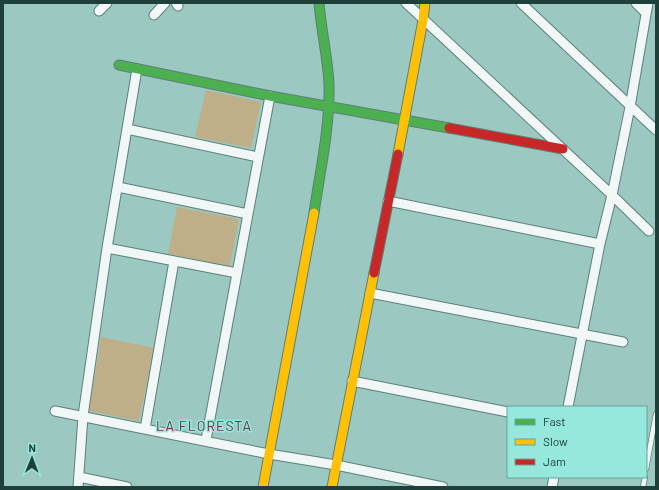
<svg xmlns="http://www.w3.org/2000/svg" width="659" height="490" font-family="Barlow,sans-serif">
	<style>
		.green { fill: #bfaf88 }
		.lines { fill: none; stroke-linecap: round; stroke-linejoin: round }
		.lane-casing { stroke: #5e7f7a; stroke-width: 6 }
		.street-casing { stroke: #5e7f7a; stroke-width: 11 }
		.fast-casing { stroke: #5e7f7a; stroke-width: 11 }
		.slow-casing { stroke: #5e7f7a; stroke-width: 11 }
		.jam-casing { stroke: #5e7f7a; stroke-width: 11 }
		.lane { stroke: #f0f7f6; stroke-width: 4.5 }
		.street { stroke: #f0f7f6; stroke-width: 9 }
		.fast { stroke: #4caf50; stroke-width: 9 }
		.slow { stroke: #ffc107; stroke-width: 9 }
		.jam { stroke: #c62828; stroke-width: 9 }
		.labels { text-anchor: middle; stroke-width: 3; stroke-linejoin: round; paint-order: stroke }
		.neighbourhood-label { font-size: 14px; letter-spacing: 1px; fill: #763045; stroke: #95e8db }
	</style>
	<rect width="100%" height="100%" fill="#9bc8c1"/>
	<path class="green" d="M206 90 261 102 251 148 195 137Z
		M177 207 239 219 230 266 168 254Z
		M101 337 154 348 139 421 89 411Z"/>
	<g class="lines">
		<defs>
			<path id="lane" d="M646 469 656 414
				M643 487 645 477"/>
			<path id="street" d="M176 3 178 6
				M406 3 612 195 649 231
				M521 3 656 130
				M636 3 646 13
				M99 11 107 3
				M154 15 165 3
				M127 129 258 157
				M118 187 248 214
				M388 201 600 244
				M107 248 237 273
				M370 293 623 342
				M352 381 508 412
				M568 407 600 244 612 195 630 107 648 3
				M55 411 269 454 336 465 443 487
				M145 429 174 261
				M206 440 270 96
				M79 477 127 487
				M78 487 83 416 107 248 137 69
				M552 487 554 477"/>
			<path id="fast" d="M119 65 270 96 449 128
				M314 213C320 171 330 128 329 85 328 58 321 30 319 3"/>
			<path id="slow" d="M398 154 423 20 425 3
				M263 487 314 213
				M332 487 374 273"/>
			<path id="jam" d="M449 128 563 149
				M374 273 398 154"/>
		</defs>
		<use href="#lane" class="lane-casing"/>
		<use href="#street" class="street-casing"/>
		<use href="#fast" class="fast-casing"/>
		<use href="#slow" class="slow-casing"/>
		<use href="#jam" class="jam-casing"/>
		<use href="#lane" class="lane"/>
		<use href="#street" class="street"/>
		<use href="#fast" class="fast"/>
		<use href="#slow" class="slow"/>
		<use href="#jam" class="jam"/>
	</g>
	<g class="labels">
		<g class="neighbourhood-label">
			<text x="204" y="431">LA FLORESTA</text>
		</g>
	</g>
	<rect width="659" height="490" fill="none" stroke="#1d403b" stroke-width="8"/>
	<rect x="507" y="406" width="140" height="72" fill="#95e8db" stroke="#65a59b"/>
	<rect x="515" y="419" width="20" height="6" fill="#4caf50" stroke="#65a59b"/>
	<text x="543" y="426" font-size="12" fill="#1d403b">Fast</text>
	<rect x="515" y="439" width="20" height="6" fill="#ffc107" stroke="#65a59b"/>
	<text x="543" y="446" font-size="12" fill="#1d403b">Slow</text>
	<rect x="515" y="459" width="20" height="6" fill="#c62828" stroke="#65a59b"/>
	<text x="543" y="466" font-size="12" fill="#1d403b">Jam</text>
	<g transform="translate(32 458) rotate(1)" stroke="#95e8db" stroke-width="3" paint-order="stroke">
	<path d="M0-3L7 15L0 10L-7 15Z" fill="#1d403b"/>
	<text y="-6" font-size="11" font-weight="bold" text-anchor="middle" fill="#1d403b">N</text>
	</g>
</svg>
